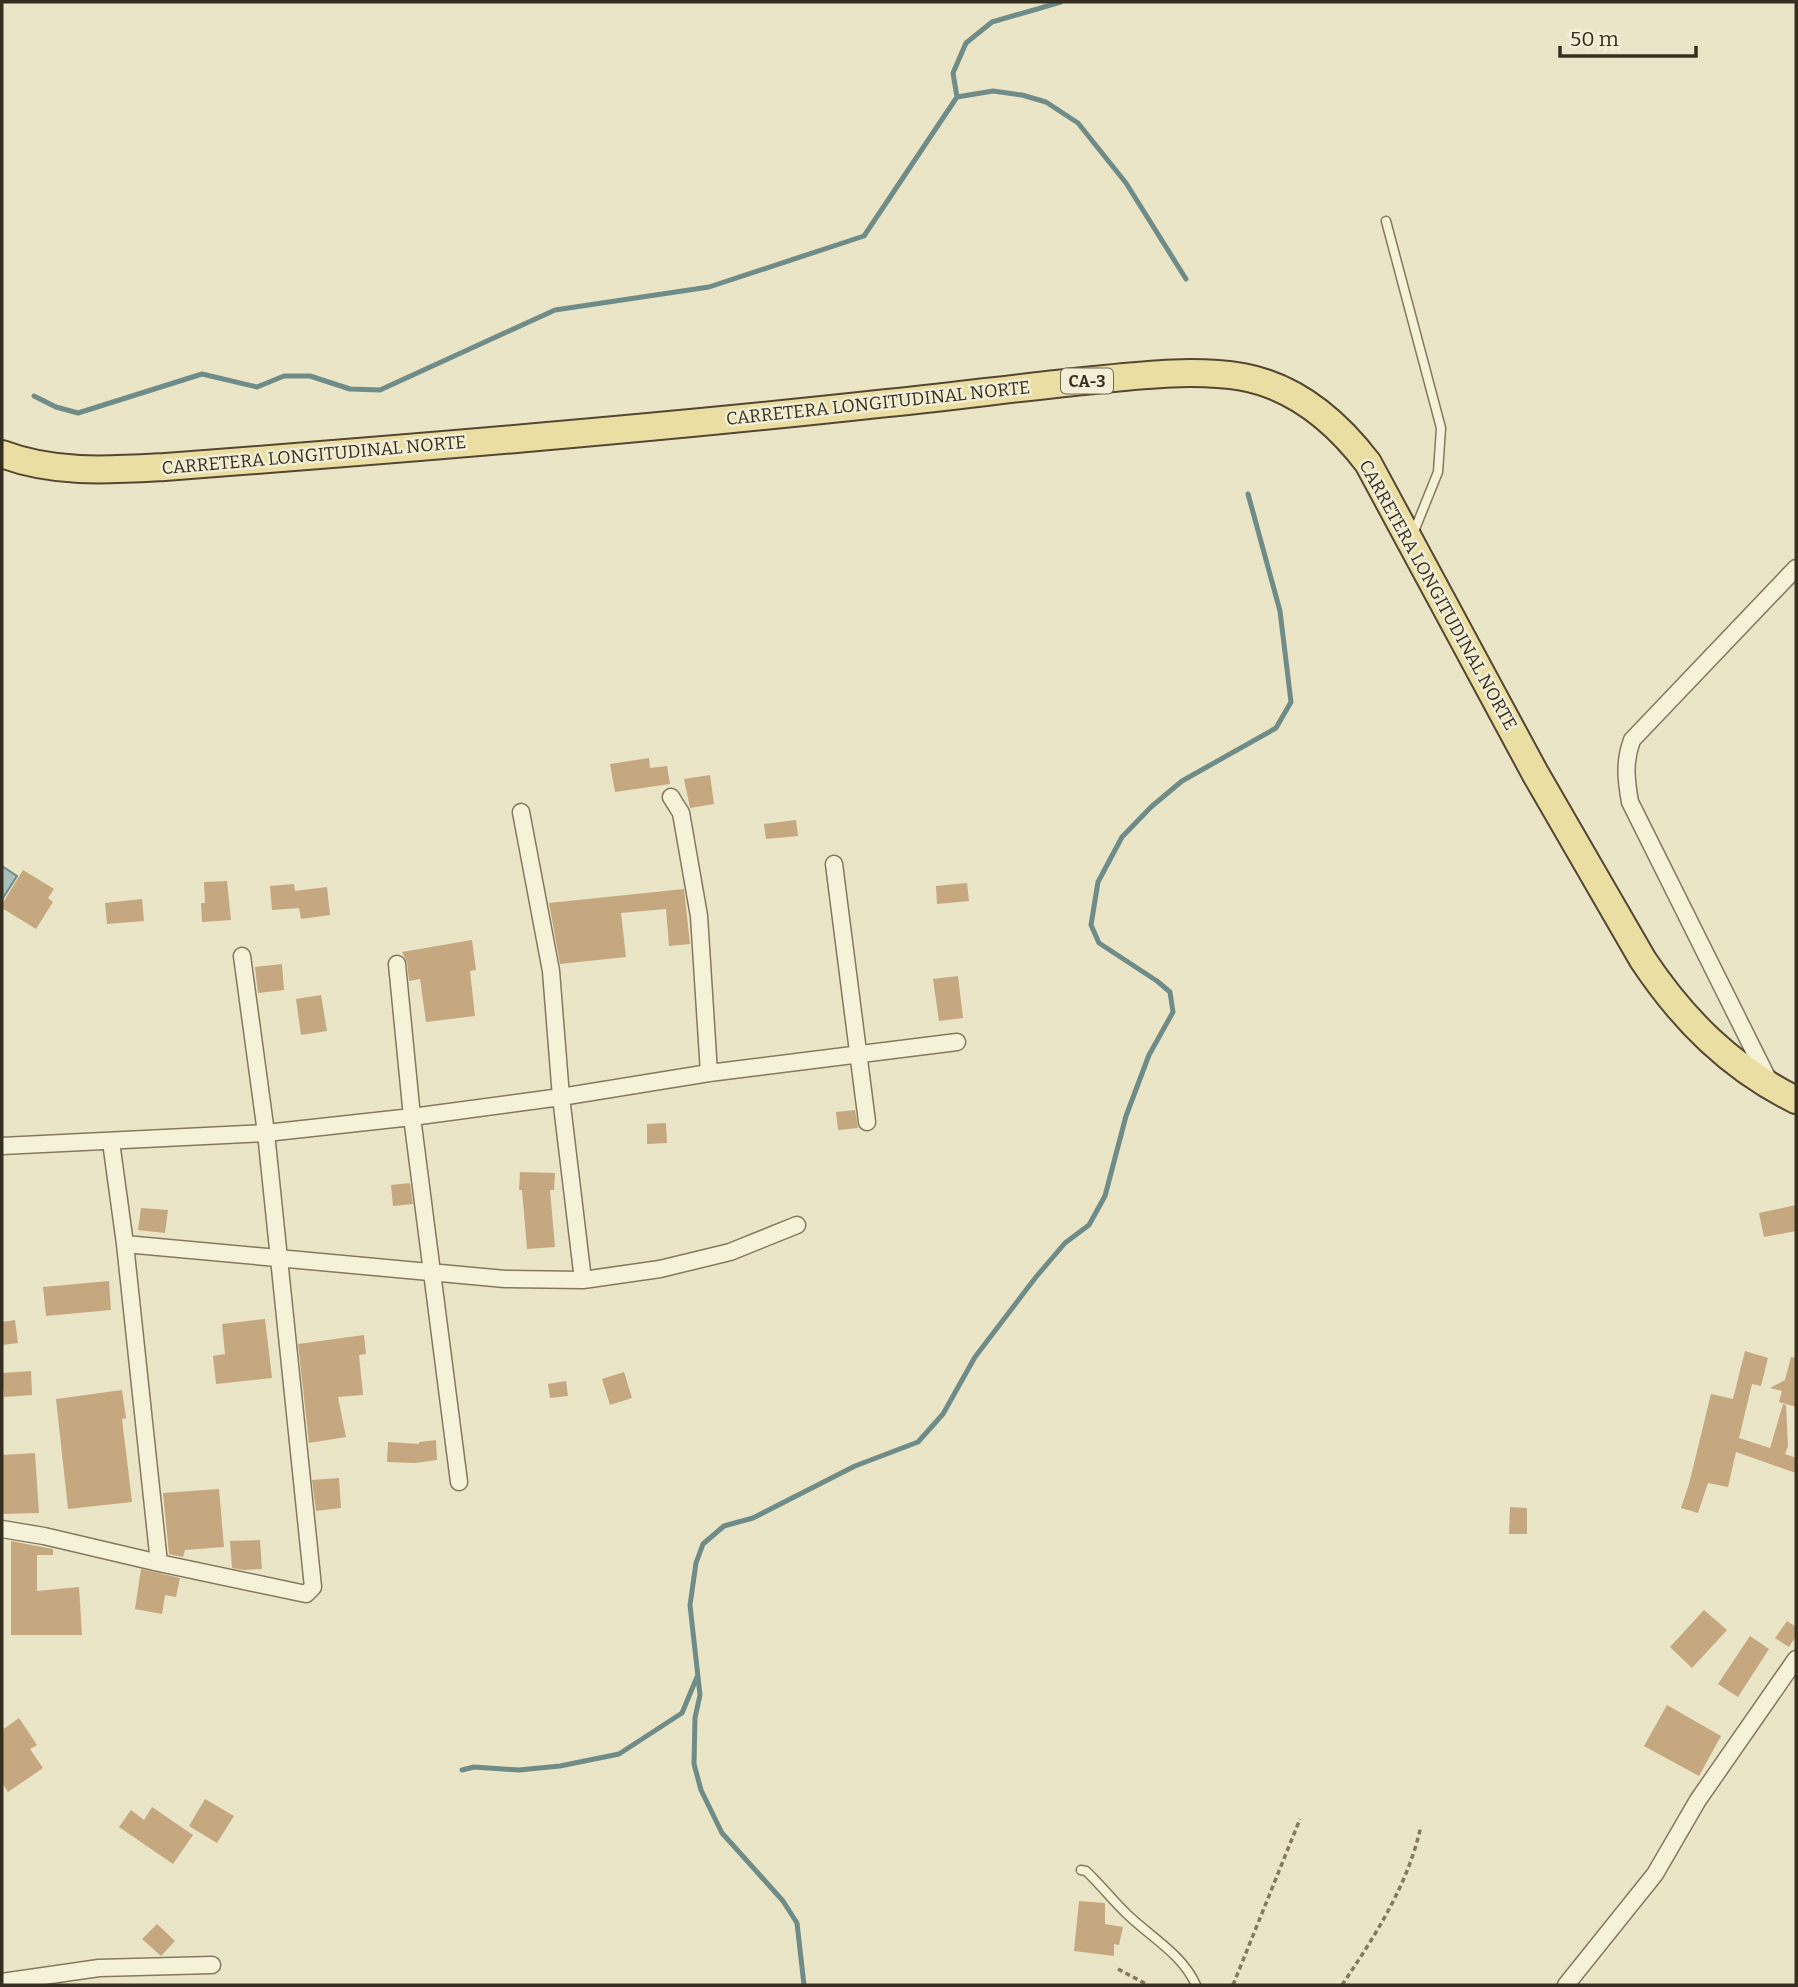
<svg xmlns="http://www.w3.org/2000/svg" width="1798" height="1987" font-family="Bitter,serif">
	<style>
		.water { fill: #a8bfbb; stroke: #6f8c89; stroke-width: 2 }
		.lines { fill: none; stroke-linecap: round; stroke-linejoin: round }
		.stream { stroke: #6f8c89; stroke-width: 5 }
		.building { fill: #c5a780 }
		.service-casing { stroke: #85785e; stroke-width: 11 }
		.minor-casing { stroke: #85785e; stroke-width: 19 }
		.primary-casing { stroke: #534632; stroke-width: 30 }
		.path { stroke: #85785e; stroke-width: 3.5; stroke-dasharray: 5 3.5; stroke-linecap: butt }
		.service { stroke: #f6f2da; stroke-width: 8 }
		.minor { stroke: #f6f2da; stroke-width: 16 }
		.primary { stroke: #eadea3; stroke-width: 26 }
		.labels { text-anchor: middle; stroke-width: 5; stroke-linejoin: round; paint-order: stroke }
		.shield { fill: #f3eed6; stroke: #6f6857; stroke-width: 2 }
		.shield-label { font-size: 16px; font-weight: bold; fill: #362e20 }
		.street-label { font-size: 18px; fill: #362e20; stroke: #f3eed6 }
	</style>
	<rect width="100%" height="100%" fill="#ebe5c7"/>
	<path class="water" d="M2 866 17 876 3 898 2 897Z"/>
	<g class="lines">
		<path class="stream" d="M957 97 993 91 1022 95 1046 102 1078 123 1126 183 1186 279
			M34 396 56 407 78 413 202 374 257 387 284 376H310L350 389 380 390 555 310 709 287 864 236 957 97 953 73 966 43 992 22 1061 2
			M462 1770 474 1767 519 1770 560 1766 619 1754 682 1713 697 1677
			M804 1985 797 1923 783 1901 722 1833 701 1790 694 1764 695 1718 700 1695 690 1605 696 1563 703 1544 724 1526 753 1518 855 1466 918 1442 943 1414 975 1357 1036 1277 1065 1243 1089 1225 1105 1196 1126 1116 1149 1055 1173 1012 1170 992 1157 981 1099 943 1091 925 1098 882 1122 837 1151 807 1182 781 1276 728 1291 702 1280 611 1248 494"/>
	</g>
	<path class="building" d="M649 758 650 768 667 766 670 784 615 792 610 764Z
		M710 775 714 804 690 808 684 779Z
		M796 820 798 836 766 839 764 824Z
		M23 870 54 889 48 898 53 902 36 929 2 908V904Z
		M227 881 231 920 202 922 201 903H205L204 882Z
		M967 883 969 901 937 904 936 886Z
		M294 884 295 891 327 887 330 915 301 919 299 908 272 910 270 886Z
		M684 889 690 944 669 946 666 909 621 913 626 957 560 964 549 903Z
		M142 899 144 921 107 924 105 903Z
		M472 940 476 970 470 971 475 1016 426 1022 420 979 409 981 407 962 402 952Z
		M282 964 284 990 258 993 255 967Z
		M958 976 963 1018 939 1021 933 979Z
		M321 995 327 1031 301 1035 296 999Z
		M855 1110 858 1128 838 1130 836 1112Z
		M666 1123 667 1143 647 1144V1124Z
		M520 1172 555 1173 554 1190H550L555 1247 527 1249 522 1190H519Z
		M410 1183 413 1204 393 1206 391 1185Z
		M1796 1205V1231L1764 1237 1759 1213Z
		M141 1208 168 1210 165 1233 138 1230Z
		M109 1281 111 1310 46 1316 43 1287Z
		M265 1319 272 1378 216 1384 213 1356 225 1354 222 1324Z
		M15 1320 18 1343 2 1345V1322Z
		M364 1335 366 1354 359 1355 363 1395 338 1397 346 1437 309 1443 298 1344Z
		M1745 1351 1768 1358 1761 1386 1752 1384 1739 1438 1770 1448 1783 1404 1786 1405 1788 1446 1785 1454 1796 1458V1473L1736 1452 1728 1487 1708 1483 1698 1513 1681 1508 1689 1484 1711 1394 1733 1399Z
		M1791 1357 1796 1358V1407L1779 1402 1782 1391 1770 1388 1785 1380Z
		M31 1371 32 1395 4 1397 2 1373Z
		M624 1372 632 1398 610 1405 602 1379Z
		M566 1381 568 1396 550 1398 548 1384Z
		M122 1390 126 1418 122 1419 132 1502 68 1509 56 1399Z
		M436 1440 437 1460 415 1463 387 1462 388 1442 419 1444V1442Z
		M35 1453 39 1513 2 1514V1455Z
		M339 1478 341 1508 316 1511 312 1480Z
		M219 1489 224 1547 185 1550 183 1557 169 1554 163 1493Z
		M1510 1507 1527 1508V1534H1509Z
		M260 1540 262 1569 243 1570 232 1568 230 1541Z
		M11 1541 53 1549V1555H37V1591L79 1587 82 1635H11Z
		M141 1569 180 1578 176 1597 165 1595 162 1614 135 1609Z
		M1704 1610 1727 1630 1692 1668 1670 1647Z
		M1787 1621 1796 1627V1636L1789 1647 1775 1638Z
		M1750 1636 1769 1649 1738 1697 1718 1684Z
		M1667 1705 1721 1736 1699 1776 1644 1746Z
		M19 1718 37 1745 30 1749 43 1768 8 1792 2 1783V1730Z
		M205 1799 234 1816 217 1843 189 1826Z
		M152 1807 193 1835 173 1864 119 1827 131 1810 144 1820Z
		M1079 1901 1105 1903V1924L1123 1927 1119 1945 1114 1944V1956L1074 1951Z
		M157 1924 175 1941 161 1956 142 1939Z"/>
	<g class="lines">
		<defs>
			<path id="service" d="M1386 221 1441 428 1438 472 1413 534
				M1081 1870 1086 1871C1101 1885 1113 1901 1128 1915 1152 1938 1182 1954 1196 1985"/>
			<path id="minor" d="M671 797 681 813 699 916 709 1073
				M521 812 551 971 561 1097 583 1280
				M834 864 867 1122
				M397 964 412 1117 459 1482
				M1770 1083 1630 802C1626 779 1624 762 1632 740L1796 568
				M111 1142 125 1244 159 1563
				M2 1146 266 1133 412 1117 561 1097 709 1073 957 1042
				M125 1244 505 1279 583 1280 660 1269 730 1252 797 1225
				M2 1529 44 1536 159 1563 306 1594 313 1587 266 1133 242 956
				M2 1982 99 1968 212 1965
				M1566 1985 1655 1874 1698 1800 1796 1659"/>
			<path id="primary" d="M2 454C54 474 110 470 165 467 403 449 640 430 878 404 950 397 1022 387 1094 380 1143 375 1194 369 1243 377 1296 387 1336 421 1368 463L1535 773 1643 960C1683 1020 1731 1068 1796 1100"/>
		</defs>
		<use href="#service" class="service-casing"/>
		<use href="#minor" class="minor-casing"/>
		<use href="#primary" class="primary-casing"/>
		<path class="path" d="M1118 1969 1148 1985
			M1233 1985 1300 1819
			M1342 1985C1375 1936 1408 1885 1421 1826"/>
		<use href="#service" class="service"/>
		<use href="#minor" class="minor"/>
		<use href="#primary" class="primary"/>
	</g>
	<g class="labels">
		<rect class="shield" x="1061" y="368.5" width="52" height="25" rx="5"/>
		<g class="shield-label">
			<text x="1087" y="387">CA-3</text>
		</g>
		<g class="street-label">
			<text transform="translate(878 403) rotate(-6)" y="6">CARRETERA LONGITUDINAL NORTE</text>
			<text transform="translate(314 455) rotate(-5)" y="6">CARRETERA LONGITUDINAL NORTE</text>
			<text transform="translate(1438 595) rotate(61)" y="6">CARRETERA LONGITUDINAL NORTE</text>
		</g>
	</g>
	<rect width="1798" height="1987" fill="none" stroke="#362e20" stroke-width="7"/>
	<path d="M1560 46v10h136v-10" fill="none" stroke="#362e20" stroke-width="3.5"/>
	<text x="1570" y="46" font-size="21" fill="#362e20" stroke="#f3eed6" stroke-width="5" paint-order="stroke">50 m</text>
</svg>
